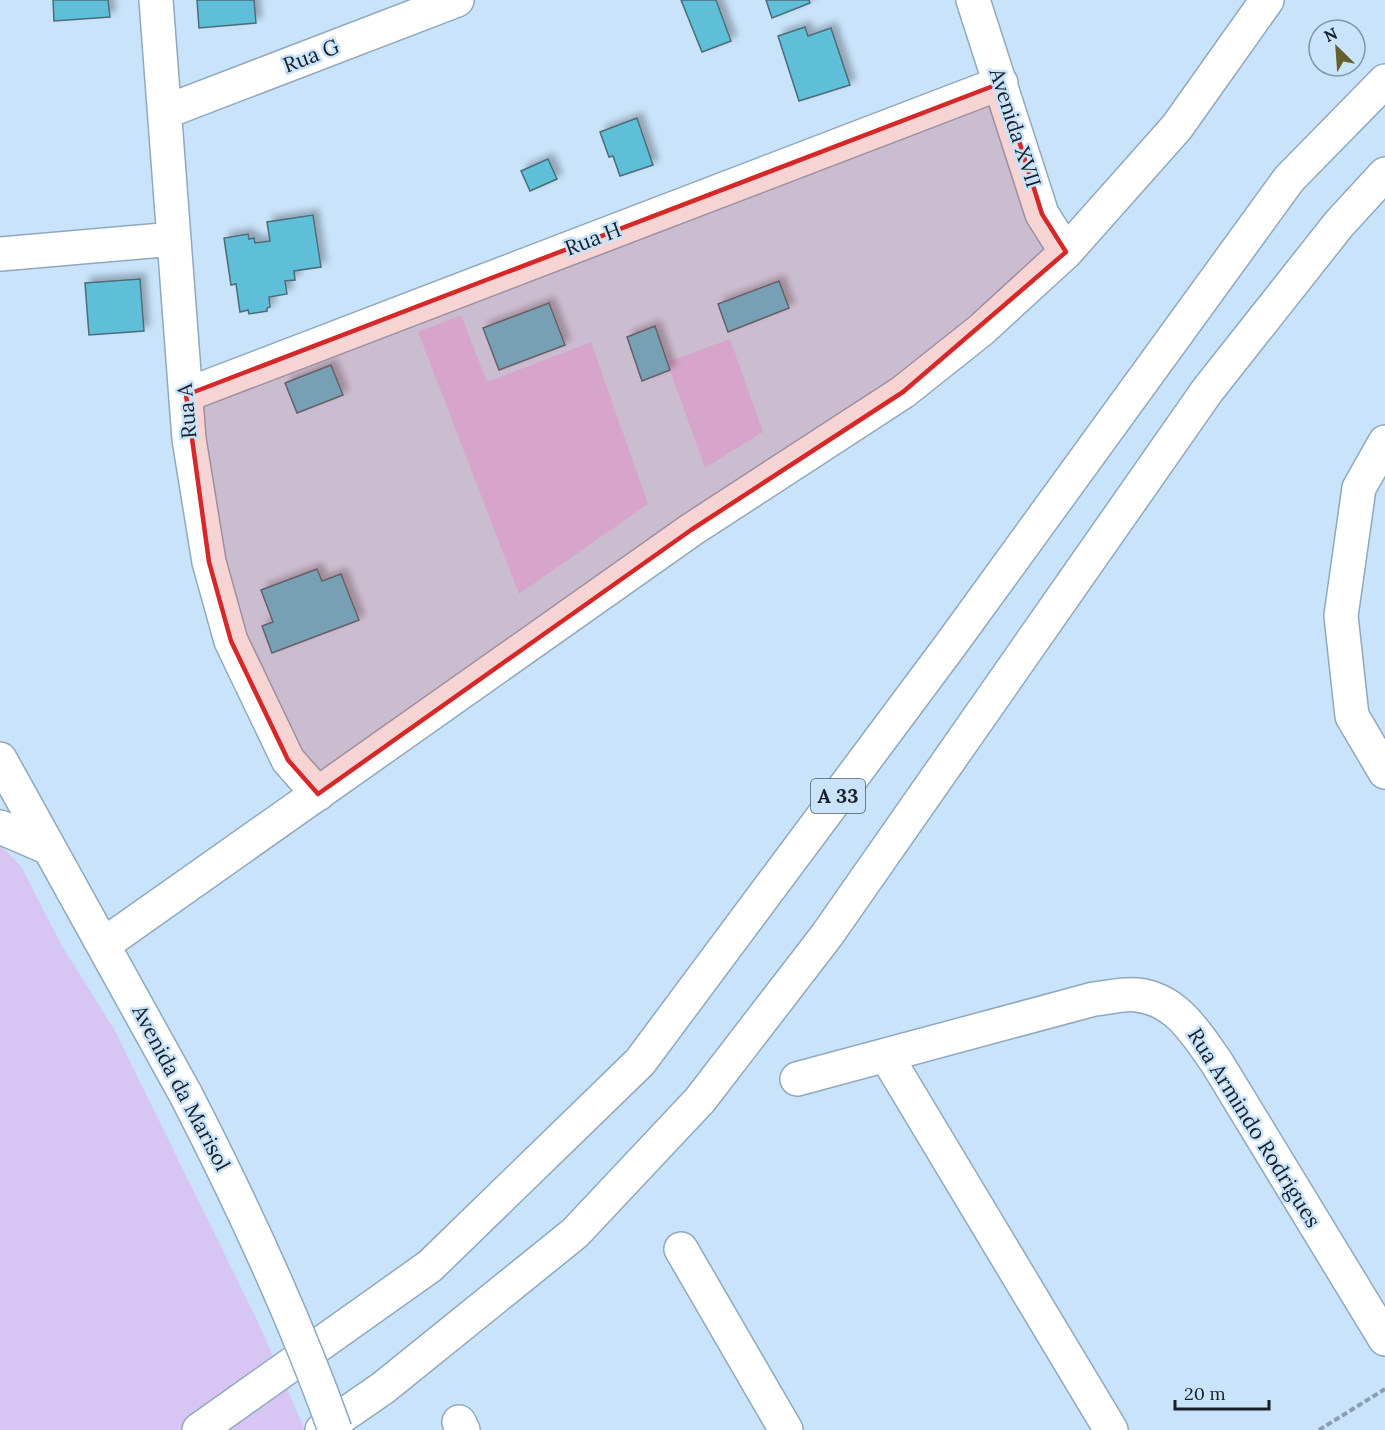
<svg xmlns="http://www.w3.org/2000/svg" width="1385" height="1430" font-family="Lora,serif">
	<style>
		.green { fill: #d7c5f4 }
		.building { fill: #5ebfd9; stroke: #4b6d76; stroke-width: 1.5; filter: url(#shadow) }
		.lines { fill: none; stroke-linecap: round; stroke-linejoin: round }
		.minor-casing { stroke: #90a8be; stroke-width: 36 }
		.highway-casing { stroke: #90a8be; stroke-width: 36 }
		.path { stroke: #8a9eaf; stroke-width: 4; stroke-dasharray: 6 3; stroke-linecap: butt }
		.minor { stroke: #fff; stroke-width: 33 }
		.highway { stroke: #fff; stroke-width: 33 }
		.minor-bridge-casing { stroke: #90a8be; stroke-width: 36; stroke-linecap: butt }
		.minor-bridge { stroke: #fff; stroke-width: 33 }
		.marked { fill: #d62828; fill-opacity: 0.2; stroke: #d62828; stroke-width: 4.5; stroke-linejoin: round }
		.labels { text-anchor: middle; stroke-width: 5; stroke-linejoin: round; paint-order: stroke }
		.shield { fill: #c9e3fa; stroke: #4c5a67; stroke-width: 1.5 }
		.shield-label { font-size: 20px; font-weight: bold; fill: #172028 }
		.street-label { font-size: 21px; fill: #172028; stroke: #c9e3fa }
	</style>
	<defs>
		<filter id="shadow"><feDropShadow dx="5.5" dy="-5.5" stdDeviation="3" flood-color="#0004"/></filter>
	</defs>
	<rect width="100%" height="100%" fill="#c9e3fa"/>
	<path class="green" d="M461 315 487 382 591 342 648 504 519 594 418 332Z
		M730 339 763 432 705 468 667 362Z
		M0 845 21 866 62 946 114 1029 258 1322 305 1430H0Z"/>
	<path class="building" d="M53 0H108L110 17 54 21Z
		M197 0H254L256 23 199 28Z
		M681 0H716L731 41 702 52Z
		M766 0H809L810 3 772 18Z
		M805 27 808 36 831 28 850 85 799 101 778 36Z
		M637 118 653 165 620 176 613 156 609 157 600 132Z
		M548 159 557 179 530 191 521 171Z
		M313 215 321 267 294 271 295 280 285 281 287 294 269 297 270 307 267 308V311L249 314 248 310 240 312 236 284 231 285 224 238 248 234 249 239 254 238 255 243 270 241 267 222Z
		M140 279 144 331 89 335 85 283Z
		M779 281 789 308 728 332 718 304Z
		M549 303 565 345 499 370 483 328Z
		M655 326 670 370 642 381 627 337Z
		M331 365 343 395 297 413 285 383Z
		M317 569 322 581 341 574 359 620 272 653 262 626 273 622 261 590Z"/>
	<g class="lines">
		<defs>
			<path id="minor" d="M156 0 189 439 209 562 231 641 288 760 318 794
				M973 0 1042 214 1066 252
				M165 112 457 0
				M0 254 174 239
				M186 395 1001 83
				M1385 442 1359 488 1341 616 1352 716 1385 772
				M0 759 186 1095
				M0 827 49 848
				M103 945 691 530 903 392 981 330 1066 252 1177 127 1267 0
				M887 1057 1111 1430
				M797 1079 1094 999C1108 998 1124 993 1137 995 1176 999 1196 1033 1217 1063L1385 1339
				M681 1249 786 1430
				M459 1422 463 1430"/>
			<path id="highway" d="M199 1430 430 1266 640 1062 952 643 1289 179 1385 81
				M322 1430 383 1388 575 1233 700 1100 827 935 1207 391 1339 224 1385 174"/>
		</defs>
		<use href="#minor" class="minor-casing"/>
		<use href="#highway" class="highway-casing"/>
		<path class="path" d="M1319 1430 1385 1389"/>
		<use href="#minor" class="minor"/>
		<use href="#highway" class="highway"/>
		<defs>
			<path id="minor-bridge" d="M186 1095C242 1204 294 1315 335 1430"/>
		</defs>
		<use href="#minor-bridge" class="minor-bridge-casing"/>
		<use href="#minor-bridge" class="minor-bridge"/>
	</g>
	<path class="marked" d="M1001 83 1042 214 1066 252 903 392 691 530 318 794 288 760 231 641 209 562 186 395Z"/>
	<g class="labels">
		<rect class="shield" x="811" y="779" width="54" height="34" rx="4.5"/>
		<g class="shield-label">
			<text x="838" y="803">A 33</text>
		</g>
		<g class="street-label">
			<text transform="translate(311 56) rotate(-21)" y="7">Rua G</text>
			<text transform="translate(1015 128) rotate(72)" y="7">Avenida XVII</text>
			<text transform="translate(593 239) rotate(-21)" y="7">Rua H</text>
			<text transform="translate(187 411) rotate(-95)" y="7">Rua A</text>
			<text transform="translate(181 1088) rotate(62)" y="7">Avenida da Marisol</text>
			<text transform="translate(1254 1128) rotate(58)" y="7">Rua Armindo Rodrigues</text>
		</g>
	</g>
	<g transform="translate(1337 48) rotate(335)"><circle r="28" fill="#c9e3fa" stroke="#8295a6" stroke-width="1.5"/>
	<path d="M0-4.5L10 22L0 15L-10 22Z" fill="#645f2b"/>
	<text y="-9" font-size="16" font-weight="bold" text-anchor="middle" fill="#172028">N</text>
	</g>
	<path d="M1175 1400v9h94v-9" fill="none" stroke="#172028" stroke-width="3"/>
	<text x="1184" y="1400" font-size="18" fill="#172028" stroke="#c9e3fa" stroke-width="4.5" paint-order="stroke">20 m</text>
</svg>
